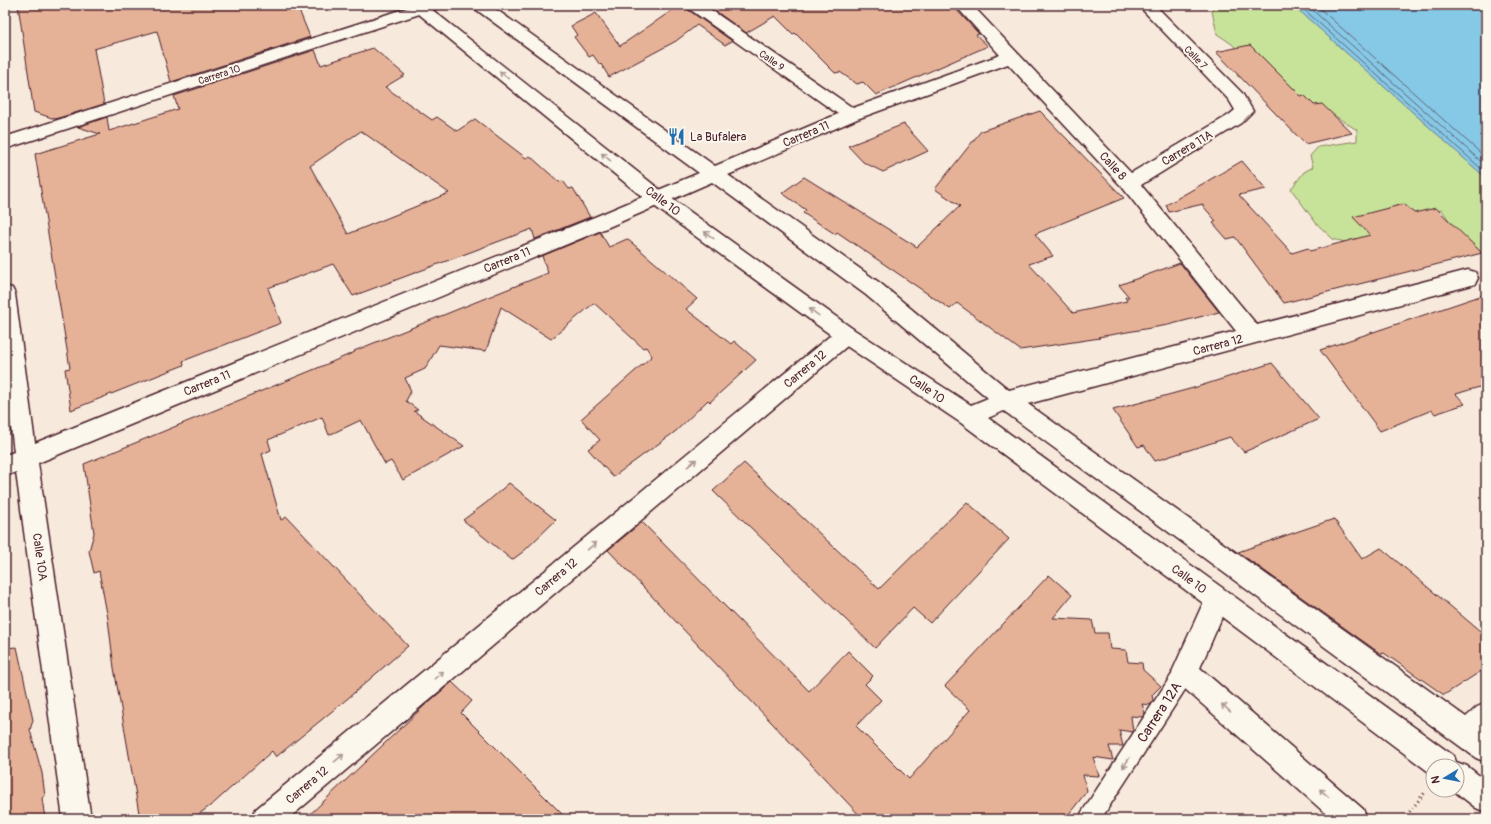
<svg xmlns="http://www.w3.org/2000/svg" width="1491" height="824" font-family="Pangolin,sans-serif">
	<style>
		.green { fill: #c7e299; stroke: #888062 }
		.water { fill: #86c9e7; stroke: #6e859c }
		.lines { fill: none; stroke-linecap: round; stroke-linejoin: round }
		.shore { stroke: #626376; stroke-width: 1 }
		.building { fill: #e5b298; stroke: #4a1f2b; fill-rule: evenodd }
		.lane-casing { stroke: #4a1f2b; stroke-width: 3 }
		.street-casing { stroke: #4a1f2b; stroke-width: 3 }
		.secondary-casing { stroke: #4a1f2b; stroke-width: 3 }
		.path { stroke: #4a1f2b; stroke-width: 3; stroke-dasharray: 1 3.5; stroke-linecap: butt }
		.lane { fill: #fbf7ec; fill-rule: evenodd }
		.street { fill: #fbf7ec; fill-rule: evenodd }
		.secondary { fill: #fbf7ec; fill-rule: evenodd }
		.oneway { stroke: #ab9695 }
		.labels { text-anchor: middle; stroke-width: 4; stroke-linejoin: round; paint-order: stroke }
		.far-street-label { font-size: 10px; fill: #4a1f2b; stroke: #fbf7ec }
		.street-label { font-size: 12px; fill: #4a1f2b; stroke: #fbf7ec }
		.poi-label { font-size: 12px; fill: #4a1f2b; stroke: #fbf7ec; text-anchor: start }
		.near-street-label { font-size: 14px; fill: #4a1f2b; stroke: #fbf7ec }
	</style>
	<rect width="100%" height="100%" fill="#f7e9db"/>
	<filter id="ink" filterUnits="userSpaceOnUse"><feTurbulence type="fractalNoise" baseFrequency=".025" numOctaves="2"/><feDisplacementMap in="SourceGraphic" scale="8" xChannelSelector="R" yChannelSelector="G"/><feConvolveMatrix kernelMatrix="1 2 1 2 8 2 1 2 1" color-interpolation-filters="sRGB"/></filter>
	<g filter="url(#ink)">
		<path class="green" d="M1214 5H1293L1486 178V257L1479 250 1461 237 1441 209 1425 225 1357 245 1333 239 1316 223 1291 189 1304 172 1313 167 1310 156 1318 147 1357 141V130L1327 111 1278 94 1237 76C1241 48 1241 50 1217 34L1212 11Z"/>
		<path class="water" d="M1293 5H1486V178Z"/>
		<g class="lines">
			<path class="shore" d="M1299 5 1486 173
				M1307 5 1486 166
				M1316 5 1486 158"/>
		</g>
		<path class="building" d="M18 5H297L310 37 171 82 157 31 94 49 104 104 55 119 34 112Z
			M668 5H685L687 9 732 41 725 45 697 25 676 41 609 77 601 64 600 65 593 55 589 57 574 37 577 35 571 26 596 13 620 46 674 9Z
			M707 5H952L979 34 976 35 988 46 876 95 863 82 857 84 840 72 835 73 795 33 793 34 775 16 746 33Z
			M1250 45 1301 96 1304 95 1314 105 1322 104 1352 133 1305 144 1216 52Z
			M373 48 405 75 385 87 432 120 437 117 457 131 475 119 526 158 530 156 559 182 563 181 569 189 573 188 590 217 535 239 532 229 353 296 333 264 268 288 281 323 183 361 184 365 71 410 65 369 70 368 35 154 100 134 78 127 107 117 109 131 178 109 174 96 315 50 321 65ZM361 131 392 153 449 193 348 234 310 166Z
			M1040 111 1124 198 1035 234 1053 256 1029 264 1073 313 1127 301 1125 297H1129L1119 285 1180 263 1219 312 1168 325 1098 337 1100 338 1020 350 957 303 950 309 837 232 835 234 803 213 806 210 782 193 804 177 917 247 960 206 935 189 981 131Z
			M904 124 928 151 883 172 863 162 848 146Z
			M1242 161 1266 189 1239 195 1292 253 1308 248 1310 251 1370 235 1353 217 1404 204 1414 213 1436 208 1482 253 1284 303 1235 237 1227 239 1213 223 1216 221 1203 206V204L1169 212 1166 205Z
			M600 232 609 247 627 239 638 248 697 299 686 309 731 344 734 341 756 360 710 402 708 400 676 431 613 477 588 449 600 440 581 419 652 356 646 347 643 348 594 303 551 339 501 307 486 351 439 345 425 369 405 378 411 391 406 401 418 410 414 411 464 446 403 480 391 461 385 464 361 420 329 435 322 417 268 440 271 450 262 454 281 520 287 517 408 646 347 699 276 757 272 751 214 803 192 819H140L114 668 108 619 99 571 94 573 89 551 94 533 84 464 320 367 355 352 354 351 548 273 542 256Z
			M1486 294V385L1456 394 1465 404 1435 414 1432 410 1380 431 1320 350Z
			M1272 363 1319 419 1244 452 1230 437 1155 461 1144 445 1138 447 1113 410 1197 387Z
			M744 463 879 589 967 502 1009 539 930 623 913 608 875 648 713 491Z
			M509 483 556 520 524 551 512 560 463 520 486 503Z
			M1334 519 1362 559 1381 548 1486 636V668L1444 695 1384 653 1381 654 1238 552Z
			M642 522 809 691 848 651 873 676 865 684 881 700 856 726 909 779 970 710 945 686 1049 575 1072 595 1053 618 1092 620 1095 633H1108L1110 649 1126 650 1128 662 1142 663 1143 670 1161 686 1152 695 1153 700 1150 705 1142 704 1145 713 1142 717 1131 716 1133 732 1119 730 1123 746H1109L1113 760 1093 757 1099 776 1083 775 1087 791 1065 819H863L608 550Z
			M17 647 33 720 30 730 42 773 45 796 42 798 45 819H5V648Z
			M452 682 472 701 461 713 567 819H305L424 706Z"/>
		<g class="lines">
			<defs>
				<path id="lane" d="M1185 663 1192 665 1194 672 1192 679 1101 819H1079L1082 812 1178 665Z"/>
				<path id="street" d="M416 5H440L438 8 5 149V137Z
					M472 5H490L715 166 838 114 688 8 686 5H704L853 108 1000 55 955 5H972L1131 173 1229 115 1235 110 1229 100 1138 5H1155L1242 93 1253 111 1241 123 1141 185 1257 325 1468 270 1475 272 1478 278 1475 284 1468 286 1028 404 1466 717 1477 707 1486 703V762L1476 758 1004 411 988 418 1454 756 1456 762 1467 766 1486 781V812L1476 808 1453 790H1457V766H1433V775L1222 617 1200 668 1363 809 1367 819H1332L1176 681 1172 672 1203 603 961 423 839 341 836 335 839 329 846 326 853 329 971 405 988 398 866 295 712 182 611 226 38 463 91 819H63L16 472 5 476V455L14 452 5 378V286L12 288 15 294 35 443 597 216 699 173 474 8ZM1008 64 1123 188 1236 331 1009 390 880 283 728 175 857 119Z"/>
				<path id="secondary" d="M408 5H426L664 193 853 329 856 335 853 341 288 819H252L256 809 831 335 650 203Z"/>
			</defs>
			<use href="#lane" class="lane-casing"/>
			<use href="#street" class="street-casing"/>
			<use href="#secondary" class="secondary-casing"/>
			<path class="path" d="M1404 819 1426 791"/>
			<use href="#lane" class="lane"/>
			<use href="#street" class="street"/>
			<use href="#secondary" class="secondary"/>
		</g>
		<defs><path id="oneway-shaft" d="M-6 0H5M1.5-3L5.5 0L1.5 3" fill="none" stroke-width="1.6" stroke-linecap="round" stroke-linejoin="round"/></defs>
		<g class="oneway">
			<use href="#oneway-shaft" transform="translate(504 75) rotate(-141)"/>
			<use href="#oneway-shaft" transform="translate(606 157) rotate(-141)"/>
			<use href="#oneway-shaft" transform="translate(709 235) rotate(-144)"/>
			<use href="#oneway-shaft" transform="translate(814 312) rotate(-144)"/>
			<use href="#oneway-shaft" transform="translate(692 463) rotate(-40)"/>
			<use href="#oneway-shaft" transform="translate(592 546) rotate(-40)"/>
			<use href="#oneway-shaft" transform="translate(439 675) rotate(-40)"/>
			<use href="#oneway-shaft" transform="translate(1226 708) rotate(-139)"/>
			<use href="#oneway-shaft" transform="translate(339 758) rotate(-40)"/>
			<use href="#oneway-shaft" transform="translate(1126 763) rotate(123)"/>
			<use href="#oneway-shaft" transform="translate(1324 793) rotate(-139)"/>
		</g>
	</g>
	<defs>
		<symbol id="restaurant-bare" viewBox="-9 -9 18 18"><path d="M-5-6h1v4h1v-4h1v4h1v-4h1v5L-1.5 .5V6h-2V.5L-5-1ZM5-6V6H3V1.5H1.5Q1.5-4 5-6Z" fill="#1f6fb2" stroke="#fbf7ec" stroke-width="2.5" paint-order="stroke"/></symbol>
	</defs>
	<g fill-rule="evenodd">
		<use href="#restaurant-bare" x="664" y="124" width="25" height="25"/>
	</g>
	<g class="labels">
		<g class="far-street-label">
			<text transform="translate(1196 57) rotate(46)" y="4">Calle 7</text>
			<text transform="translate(772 60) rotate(35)" y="4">Calle 9</text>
			<text transform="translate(219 74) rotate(-18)" y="4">Carrera 10</text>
		</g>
		<g class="street-label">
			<text transform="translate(806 134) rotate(-23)" y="4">Carrera 11</text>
			<text transform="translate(1187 148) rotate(-31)" y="4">Carrera 11A</text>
			<text transform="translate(1113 166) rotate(47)" y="4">Calle 8</text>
			<text transform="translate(663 201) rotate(37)" y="4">Calle 10</text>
			<text transform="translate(507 260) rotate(-22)" y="4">Carrera 11</text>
			<text transform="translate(1218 345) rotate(-15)" y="4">Carrera 12</text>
			<text transform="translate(805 369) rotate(-40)" y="4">Carrera 12</text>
			<text transform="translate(207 383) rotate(-22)" y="4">Carrera 11</text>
			<text transform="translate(927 389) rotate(34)" y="4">Calle 10</text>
			<text transform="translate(40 557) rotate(82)" y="4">Calle 10A</text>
			<text transform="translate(556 577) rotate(-40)" y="4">Carrera 12</text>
			<text transform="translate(1189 579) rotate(36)" y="4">Calle 10</text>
			<text transform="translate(307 785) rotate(-40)" y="4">Carrera 12</text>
		</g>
		<g class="poi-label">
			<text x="690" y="141">La Bufalera</text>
		</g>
		<g class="near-street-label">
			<text transform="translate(1159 712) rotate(-57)" y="5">Carrera 12A</text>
		</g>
	</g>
	<rect width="1491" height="824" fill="none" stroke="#fbf7ec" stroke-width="20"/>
	<rect x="10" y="10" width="1471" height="804" fill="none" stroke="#4a1f2b" stroke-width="1.5" filter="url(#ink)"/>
	<g transform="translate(1445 778) rotate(260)"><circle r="19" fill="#fbf7ec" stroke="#b4a19f"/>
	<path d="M0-3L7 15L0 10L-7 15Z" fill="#1f6fb2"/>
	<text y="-6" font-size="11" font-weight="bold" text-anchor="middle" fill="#4a1f2b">N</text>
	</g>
</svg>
